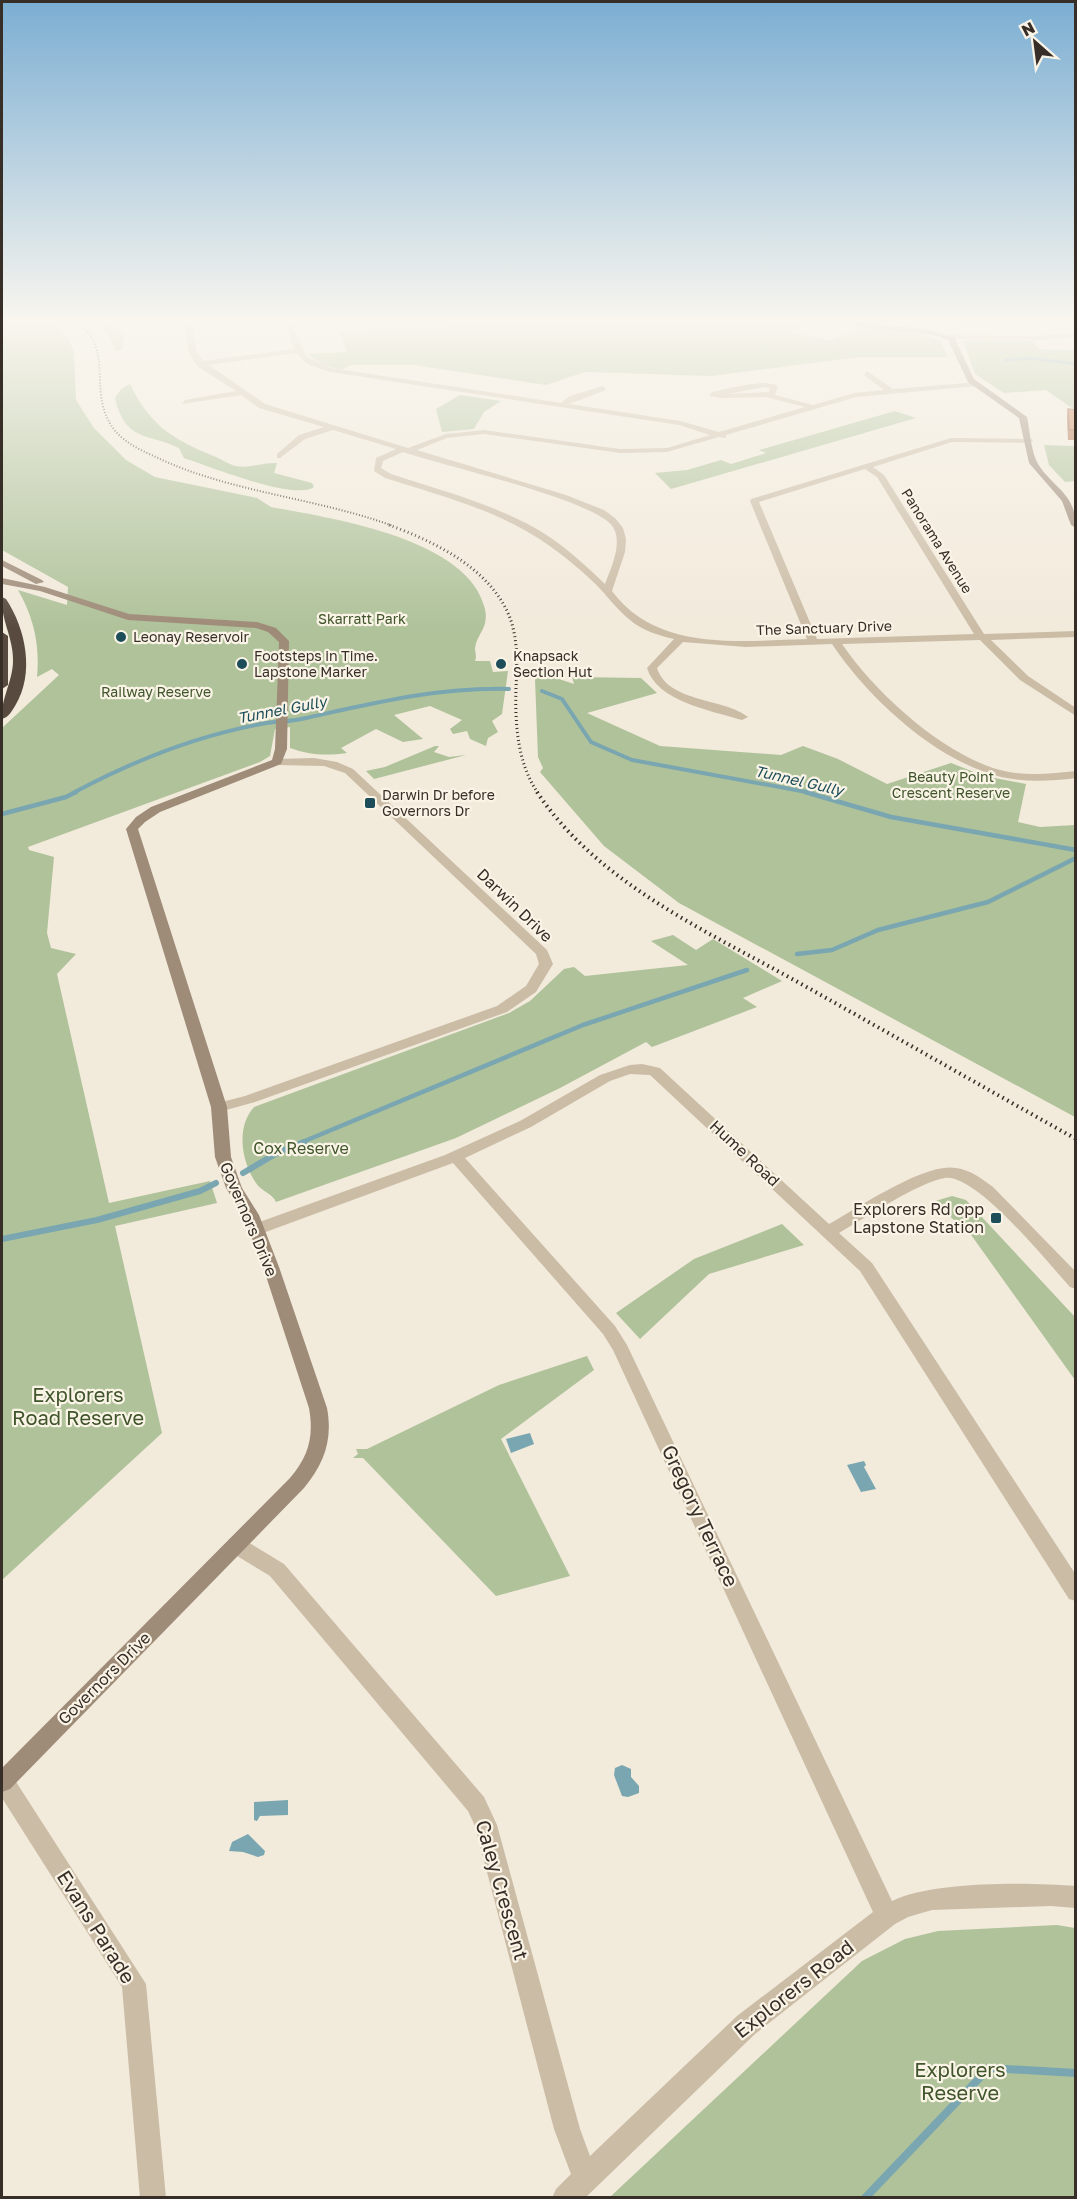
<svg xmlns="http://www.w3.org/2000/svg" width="1077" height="2199" font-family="'Golos Text',sans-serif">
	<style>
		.green { fill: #afc29a }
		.water { fill: #79a6b0 }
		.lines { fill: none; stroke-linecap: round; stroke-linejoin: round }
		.stream-far4 { stroke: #79a6b0; stroke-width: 3 }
		.stream-far3 { stroke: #79a6b0; stroke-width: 4 }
		.stream-far2 { stroke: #79a6b0; stroke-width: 4.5 }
		.stream-far1 { stroke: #79a6b0; stroke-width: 6 }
		.stream { stroke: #79a6b0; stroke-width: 8 }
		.street { fill: #cbbca6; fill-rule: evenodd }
		.secondary { fill: #9e8b78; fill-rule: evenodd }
		.highway { fill: #584a3e; fill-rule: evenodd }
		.rail-far2 { stroke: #372e27; stroke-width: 2; stroke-dasharray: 1 2; stroke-linecap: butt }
		.rail-far1 { stroke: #372e27; stroke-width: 3; stroke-dasharray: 1 3; stroke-linecap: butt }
		.rail { stroke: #372e27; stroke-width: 4; stroke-dasharray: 1.5 4; stroke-linecap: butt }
		.wall { fill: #ac653a }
		.building { fill: #c87543; stroke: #8c522f; stroke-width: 1.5 }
		.poi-dot { fill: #1c4d59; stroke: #faf4e7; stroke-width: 2 }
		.labels { text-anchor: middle; stroke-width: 4.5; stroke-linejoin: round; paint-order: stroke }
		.far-street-label { font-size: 14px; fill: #372e27; stroke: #faf4e7 }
		.far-park-label { font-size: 14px; fill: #40552b; stroke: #faf4e7 }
		.far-poi-label { font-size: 14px; fill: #372e27; stroke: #faf4e7; text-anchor: start }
		.far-water-label { font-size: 15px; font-style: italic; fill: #1c4d59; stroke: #faf4e7 }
		.street-label { font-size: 16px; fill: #372e27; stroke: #faf4e7 }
		.park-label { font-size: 16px; fill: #40552b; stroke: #faf4e7 }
		.poi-label { font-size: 16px; fill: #372e27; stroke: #faf4e7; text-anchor: end }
		.near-park-label { font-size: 20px; fill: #40552b; stroke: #faf4e7 }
		.near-street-label { font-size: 20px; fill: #372e27; stroke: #faf4e7 }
	</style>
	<rect width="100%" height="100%" fill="#f2eadb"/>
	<path class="green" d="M2 321H54L69 340 74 352 76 400 94 428 126 460 155 477 257 498 271 507C330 518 469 538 485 609 489 629 477 633 475 648 475 653 477 656 475 661H490L493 672 508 671 502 714 492 721 498 732 488 738 486 746 470 739 467 731 453 734 450 729 462 720 430 706 394 715 423 739 403 742 376 729 341 748 347 753C326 756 309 755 290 748V727L275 729 270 756 260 762 28 847 29 850 54 857 47 933 51 948 76 954 57 974 109 1203 210 1181 217 1203 115 1226 162 1433 2 1580V728L59 675 52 669 37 677C40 645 34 618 18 590L67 605 68 587 2 550Z
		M96 321H113L124 338 122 350 116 351 108 334Z
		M518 321H818L787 332 830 340 861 329 922 334 941 341 947 357H860L711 376 585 372 546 385 413 365H351L341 370 325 365 307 354 347 352 340 333Z
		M972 340 1032 341 1039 349 1075 350V410L1046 390 1004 393 975 374 963 341Z
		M130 384C150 426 174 440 216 457 223 460 230 465 236 466 245 469 265 462 277 463L274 473 312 483 314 487C295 501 208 466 184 458L179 448C148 433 125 442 115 398L121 389Z
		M460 395 501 401 484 412 474 429 442 432 436 409Z
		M895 411 916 418 671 489 655 473 687 470 721 460 731 464 766 453 759 450Z
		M1044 445 1075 446V481L1065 482 1049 465Z
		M547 675 574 684 572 677 641 678 657 693 587 713 660 746 781 755 803 746 838 759 887 784 951 763 984 776 1026 784 1018 822 1040 827 1075 825V1117L679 903 604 846 540 772 543 768 538 757 535 679Z
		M435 746H439L434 752 449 757 466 755 374 779 366 771 385 767Z
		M673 935 696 950 713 939 782 981 743 998 757 1007 652 1047 646 1042 560 1088 456 1138 276 1202C273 1194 261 1191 256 1183 241 1161 236 1127 254 1107L509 1013 530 1001 564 969 574 967 585 976 688 965 651 941Z
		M952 1196 966 1200 1075 1317V1380L969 1232 932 1202Z
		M782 1224 804 1245 709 1274 640 1339 616 1313 694 1259Z
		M587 1356 594 1370 501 1439 570 1576 496 1596 363 1458H353L358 1454 356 1449H367L499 1385Z
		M1057 1925 1075 1928V2197H610L862 1961 905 1939 938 1931Z"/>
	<path class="water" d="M530 1433 534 1444 511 1453 506 1439Z
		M864 1461 866 1465 864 1467 876 1489 861 1492 847 1465Z
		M622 1765 631 1769V1777L639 1786V1793L628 1797 622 1796 614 1775 615 1768Z
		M288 1800V1815L260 1816 257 1821 254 1820V1802Z
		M248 1834 265 1851 264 1855 258 1857 243 1852 229 1851 232 1842Z"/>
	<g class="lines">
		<path class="stream-far4" d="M1005 360 1031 358 1076 364"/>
		<path class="stream-far3" d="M542 691 562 699 591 742 632 760 812 793
			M73 793C131 762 195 736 261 724 276 721 291 722 306 718 374 703 439 687 509 689"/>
		<path class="stream-far2" d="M805 792 891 817 1076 850
			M2 814 66 797 76 792
			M797 954 832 950 878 930 988 902 1076 858
			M300 1143 583 1025 747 970"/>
		<path class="stream-far1" d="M243 1173 279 1152 304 1142
			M2 1239 97 1220 200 1191 216 1183"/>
		<path class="stream" d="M865 2198 989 2068 1076 2073"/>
		<path class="street" d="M186 321H192L196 351 203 361 294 349 285 321H351L294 327 306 356 331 368 561 403 570 396 603 386 606 390 569 404 680 421 719 432 805 407 766 397 722 398 709 396 712 392C728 389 764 378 778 386L775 395 813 405 855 393 884 390 864 375 867 371 893 389 979 382 976 386 856 397 726 435V438L719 437 667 452 620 453 484 434 447 438 417 450 566 495 604 510 615 518 623 528 626 539 625 552 612 591C657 652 740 641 807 639L750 501 751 499 951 438 1032 439 1033 441 1029 443 952 442 873 467 884 475 984 634 1076 631V637L991 640 1028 676 1076 708V716L1020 680 980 640 842 644C875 692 937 749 993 768 1020 777 1049 774 1076 771V778C1045 782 1014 783 985 772 927 752 866 695 832 644L746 647 683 642 657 668C668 703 725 698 748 717L742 720 738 719C709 710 657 701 647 668L674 639C638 631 627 620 604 593 586 573 563 555 541 540 494 509 438 495 385 478L374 471 376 458 396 449 333 430 305 439 280 458H277V454L299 435 324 427 259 408 241 395 182 404 185 400 236 391 197 366 188 351ZM296 353 307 364 330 372 679 425 710 435 667 448 620 449 484 430 446 434 408 448 265 404 209 365ZM764 387 770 388 769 392 728 394ZM403 452C440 465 596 500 613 527 623 543 611 568 605 584 586 566 567 548 545 534 498 505 443 491 391 474L381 468 383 461ZM865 469 877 477 974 634 817 639 759 502Z
			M1076 333V337L1035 340 947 339 943 337 947 335 1035 336Z
			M314 758 337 762 353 769 547 950 553 964 536 992 507 1012 255 1102 219 1112 214 1110 211 1107 214 1104 245 1096 497 1006 526 986 539 964 536 954 345 773 324 766 277 765 271 762 277 759Z
			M642 1064 660 1068 829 1224C858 1208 925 1162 956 1168 971 1170 982 1179 993 1187L1076 1272V1289L1070 1287C1048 1263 977 1174 945 1178 921 1181 863 1219 839 1233L872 1263 1076 1575V1601L1069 1599 860 1271 650 1075 630 1074 610 1081 531 1127 465 1158 615 1326 627 1345 892 1901C931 1881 1030 1882 1076 1886V1908L1051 1906 932 1910 908 1917 895 1924 755 2034 585 2198H552L556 2189 571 2174 554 2129 475 1826 468 1811 270 1576 229 1551 226 1545 229 1539 236 1537 243 1539 284 1564 484 1797 497 1825 580 2129 590 2156 737 2016 873 1912 613 1350 603 1334 453 1163 263 1233H251L249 1229 251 1225 445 1155 520 1121 600 1075 630 1065Z
			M2 1772 11 1774 146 1984 166 2198H140L122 1987 2 1798Z"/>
		<path class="secondary" d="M845 321 926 329 954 337 974 379 1027 417C1030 431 1031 452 1038 464 1054 489 1076 493 1076 528L1071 525 1062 501 1029 463 1019 418 968 382 948 340C916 326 873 337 845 321Z
			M2 560 42 580 44 582 36 584 2 566Z
			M2 578 45 587 129 614 257 622 276 628 289 641 287 749 281 764 160 812 145 822 138 829 227 1107 231 1157 242 1188 259 1215 279 1267 327 1408C333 1440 324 1464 304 1488L10 1789 2 1792V1768L290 1478C309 1456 314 1436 309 1408L263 1267 243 1215 226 1188 215 1157 211 1107 126 829 136 817 151 807 272 760 275 749 279 642 268 632 256 628 128 620 40 591 2 584Z"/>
		<path class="highway" d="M2 597 6 599C26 629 35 674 15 706 11 712 9 717 2 719 0 701 13 681 13 661 14 639 0 618 2 597Z
			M2 632 8 636V685L2 689Z"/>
		<path class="rail-far2" d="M76 321C80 325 86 329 89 334 110 361 88 400 117 433 128 445 145 452 160 459 234 493 317 498 393 526"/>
		<path class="rail-far1" d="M389 525C436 542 496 571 512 624 518 645 517 667 516 688 515 723 517 763 538 793"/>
		<path class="rail" d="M537 792C598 884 709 932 803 985 894 1036 985 1088 1076 1139"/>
	</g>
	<path class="wall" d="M1068 409 1076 410V444H1074V440H1068L1067 419Z"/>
	<path class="building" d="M1068 409 1076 410V431L1075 430H1069Z"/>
	<linearGradient id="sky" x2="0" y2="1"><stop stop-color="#7baed2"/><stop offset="0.51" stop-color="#f9f6ef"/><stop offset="1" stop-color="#f9f6ef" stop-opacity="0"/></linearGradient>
	<rect width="1077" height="629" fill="url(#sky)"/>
	<g class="poi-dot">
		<circle cx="121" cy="637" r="6"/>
		<circle cx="242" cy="664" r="6"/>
		<circle cx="501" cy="664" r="6"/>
		<rect x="364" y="797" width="12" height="12" rx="3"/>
		<rect x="990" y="1212" width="12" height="12" rx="3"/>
	</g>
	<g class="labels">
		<g class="far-street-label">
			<text transform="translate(937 541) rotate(58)" y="5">Panorama Avenue</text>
			<text transform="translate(824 628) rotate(-2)" y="5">The Sanctuary Drive</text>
		</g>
		<g class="far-park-label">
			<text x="362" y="624">Skarratt Park</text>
			<text x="156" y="697">Railway Reserve</text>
			<text x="951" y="782">Beauty Point<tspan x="951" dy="16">Crescent Reserve</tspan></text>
		</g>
		<g class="far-poi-label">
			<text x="133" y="642">Leonay Reservoir</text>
			<text x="254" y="661">Footsteps in Time.<tspan x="254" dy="16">Lapstone Marker</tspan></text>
			<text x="513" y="661">Knapsack<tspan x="513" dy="16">Section Hut</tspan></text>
			<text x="382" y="800">Darwin Dr before<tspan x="382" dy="16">Governors Dr</tspan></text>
		</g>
		<g class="far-water-label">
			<text transform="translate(282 710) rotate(-11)" y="5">Tunnel Gully</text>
			<text transform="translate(799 781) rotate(13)" y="5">Tunnel Gully</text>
		</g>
		<g class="street-label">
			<text transform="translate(515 905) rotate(44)" y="6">Darwin Drive</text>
			<text transform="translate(745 1153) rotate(43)" y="6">Hume Road</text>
			<text transform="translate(249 1219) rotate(67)" y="6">Governors Drive</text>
			<text transform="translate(104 1678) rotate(-45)" y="6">Governors Drive</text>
		</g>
		<g class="park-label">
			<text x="301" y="1154">Cox Reserve</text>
		</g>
		<g class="poi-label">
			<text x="984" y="1215">Explorers Rd opp<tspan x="984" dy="18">Lapstone Station</tspan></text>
		</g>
		<g class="near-park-label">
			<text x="78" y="1402">Explorers<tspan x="78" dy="23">Road Reserve</tspan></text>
			<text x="960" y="2077">Explorers<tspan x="960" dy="23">Reserve</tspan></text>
		</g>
		<g class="near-street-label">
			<text transform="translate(700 1516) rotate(65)" y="7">Gregory Terrace</text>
			<text transform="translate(502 1890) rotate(74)" y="7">Caley Crescent</text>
			<text transform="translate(96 1927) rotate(58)" y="7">Evans Parade</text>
			<text transform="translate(794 1989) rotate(-38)" y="7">Explorers Road</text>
		</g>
	</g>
	<rect width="1077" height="2199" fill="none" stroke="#372e27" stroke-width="6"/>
	<g transform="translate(1035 42) rotate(332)" stroke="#faf4e7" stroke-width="4.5" paint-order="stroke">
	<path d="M0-4.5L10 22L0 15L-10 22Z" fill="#372e27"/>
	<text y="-9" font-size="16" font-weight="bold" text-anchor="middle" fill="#372e27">N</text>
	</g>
</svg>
